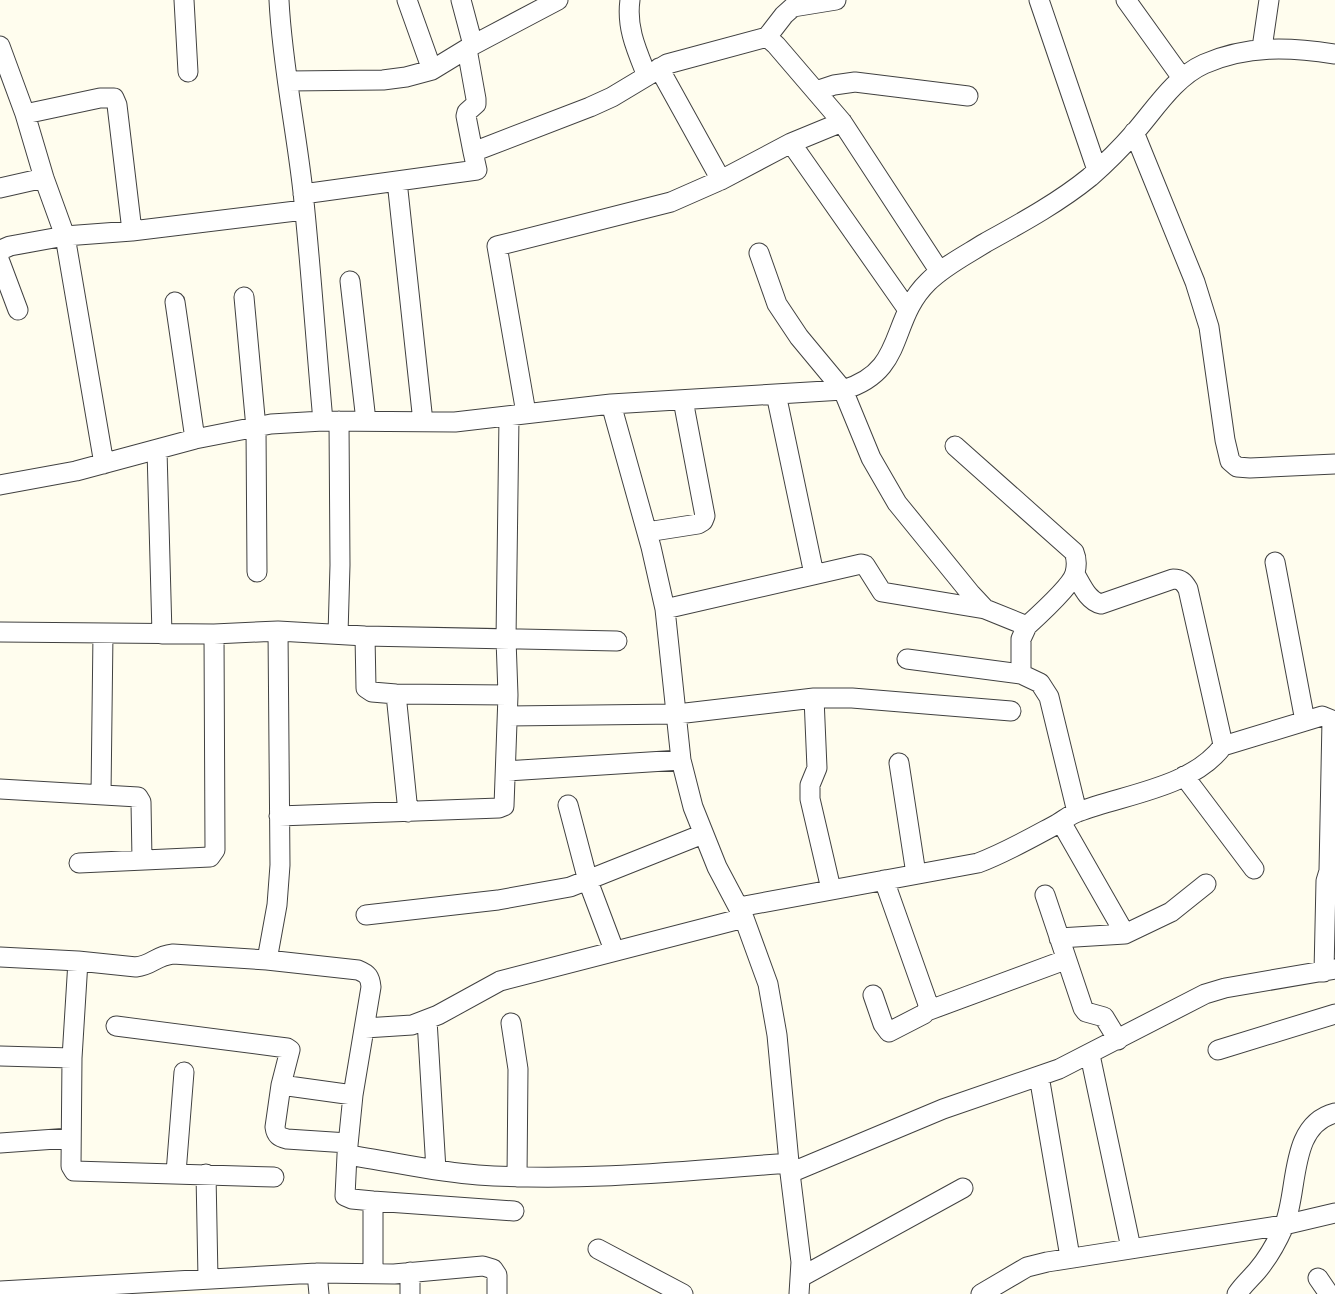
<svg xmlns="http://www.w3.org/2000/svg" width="1335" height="1294" font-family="Spectral,serif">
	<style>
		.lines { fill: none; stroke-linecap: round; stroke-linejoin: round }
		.minor-casing { stroke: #414141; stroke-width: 21 }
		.minor { stroke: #fff; stroke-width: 19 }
	</style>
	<rect width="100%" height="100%" fill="#fffdee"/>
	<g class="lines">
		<defs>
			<path id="minor" d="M184 0 188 72
				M279 0C282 64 296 128 303 192 311 268 316 345 323 421
				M407 0 432 70
				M461 0 473 45
				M630 0C626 28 637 51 647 76
				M1039 0 1097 170
				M1126 0 1182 78
				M767 37 776 45 842 122 940 272
				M0 46 25 114 44 178 65 236 104 464
				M1262 48 1269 0
				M467 49 476 99V104L467 112 466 116 473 152
				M659 68 721 180
				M288 81 383 80 406 77 432 70 473 45 558 0
				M816 91 834 85 855 82 968 96
				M25 114 100 98H114L117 105 132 231
				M1134 132 1195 282 1209 327 1225 440 1230 461 1237 467 1250 468 1335 464
				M791 143 908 310
				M397 181 423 422
				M0 188 44 178
				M303 194 477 170 473 152 590 107 612 97 667 64 767 37 784 15 793 7 836 0
				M0 253 3 249 10 246 65 236 132 231 304 210
				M759 253 777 304 799 337 843 390 871 458 897 503 971 594 985 609
				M0 262 18 310
				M350 281 366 421
				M244 297 256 428 257 572
				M175 302 195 439
				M776 394 814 574
				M611 404 651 547 665 609 681 760 693 807 717 867 744 918 768 984 777 1035 790 1173 801 1262 799 1294
				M526 413 497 246 671 202 721 180 791 143 842 122
				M157 450 162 634
				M0 485 76 471 195 439 271 424 323 421 455 422 611 404 843 390C907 371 888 321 928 282 944 266 966 255 985 243 1021 223 1058 203 1090 177 1106 163 1121 148 1135 132 1155 109 1175 77 1204 64 1247 45 1290 47 1335 54
				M647 532 698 524 703 521 705 516 683 400
				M1275 562 1305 721
				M665 609 861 564 865 565 882 592 985 609 1027 626C1038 616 1072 585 1075 573 1077 565 1077 559 1074 552L955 446
				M1027 626 1021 639V674L1040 683 1049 697 1077 812
				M0 632 214 634 278 631 365 636 617 641
				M338 634 340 565 339 421
				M365 636 366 688 372 692 396 694 508 695
				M907 659 1021 674
				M396 694 408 812
				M814 698 817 768 810 785V799L831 889
				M508 716 677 714 814 698H852L1011 711
				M1223 746 1322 716 1332 720 1329 871 1326 881 1324 972
				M899 763 916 874
				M506 771 681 760
				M1184 776 1254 869
				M0 789 138 797 141 802 142 860
				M101 795 103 633
				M568 805 588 881 614 950
				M279 816 499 808 504 806 508 695 506 639 509 417
				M1061 822 1125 934
				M79 863 210 857 215 850 214 634
				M1045 895 1083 1008 1086 1012 1104 1017 1118 1040
				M739 907 978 863C1005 853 1031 838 1057 824 1064 820 1071 814 1078 812 1125 794 1191 788 1223 746L1222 740 1188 589C1184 582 1181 579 1173 579L1101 604C1088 601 1082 586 1075 574
				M366 915 498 900 570 887 703 834
				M1059 938 1125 934 1171 912 1206 884
				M0 957 78 961 136 967C153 965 155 956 173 954L267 960 358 970C368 974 370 977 371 987L353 1095 347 1155 345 1196 352 1199 373 1201 514 1211
				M267 960 277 905 280 865 278 631
				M78 961 72 1058 71 1166 74 1171 274 1177
				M873 995 883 1024 889 1032 924 1014 929 1007 884 880
				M927 1011 1065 960
				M427 1020 436 1170
				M511 1023 518 1069 517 1177
				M116 1026 287 1048 290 1050 281 1085 275 1127C276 1135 279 1137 287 1139L348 1143
				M365 1028 412 1025 438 1015 500 981 744 918
				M1218 1050 1335 1014
				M1090 1055 1131 1248
				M0 1056 72 1058
				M1039 1076 1070 1257
				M281 1085 353 1095
				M0 1143 70 1138
				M347 1155C390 1161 434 1172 478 1175 582 1182 685 1171 789 1163
				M176 1173 184 1072
				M790 1173 943 1109 1059 1069 1205 994 1225 988 1335 969
				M206 1174 208 1278
				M373 1201V1274
				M598 1249 683 1294
				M317 1273 319 1294
				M801 1277 963 1188
				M1318 1278 1329 1294
				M0 1291 317 1273 394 1274 483 1266 493 1269 497 1275V1294
				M410 1294V1272
				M981 1294 1027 1267 1047 1262 1284 1225 1335 1213
				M1237 1294C1243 1285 1250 1279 1257 1271 1268 1258 1277 1242 1284 1226 1299 1191 1288 1125 1335 1113"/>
		</defs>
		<use href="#minor" class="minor-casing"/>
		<use href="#minor" class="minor"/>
	</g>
</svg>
